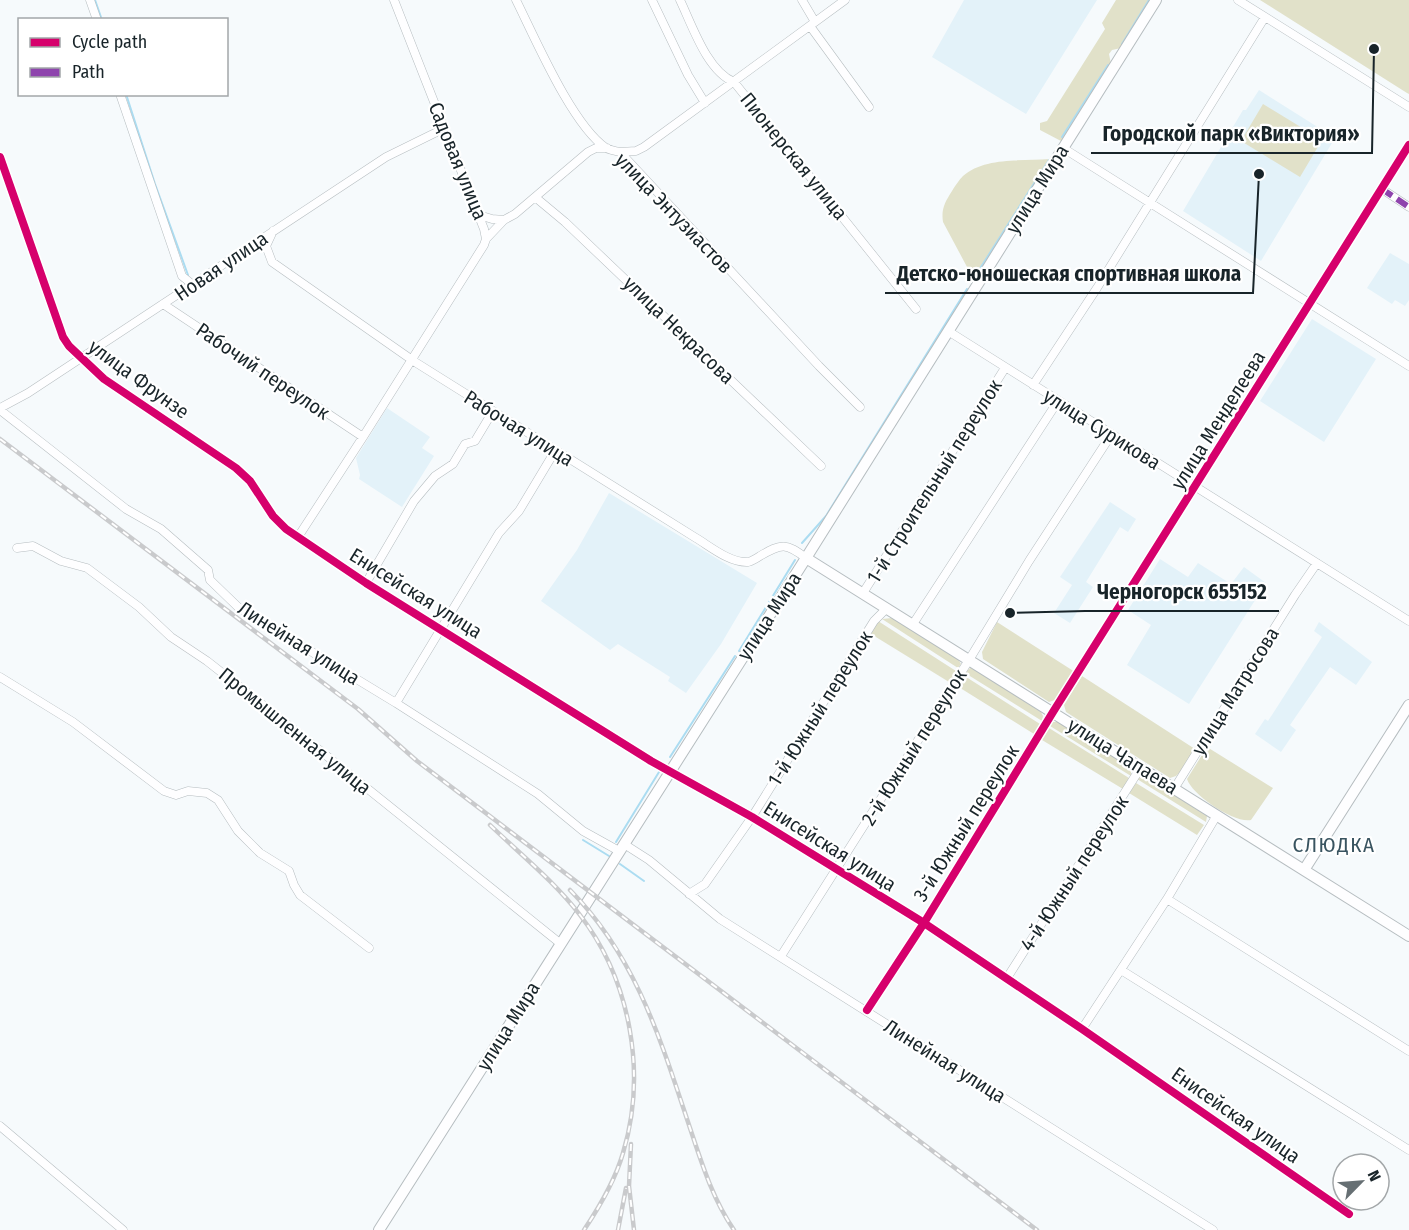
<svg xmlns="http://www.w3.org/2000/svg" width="1409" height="1230" font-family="'Fira Sans Condensed',sans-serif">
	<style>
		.built { fill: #e3f2f9 }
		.green { fill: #e1e1c9 }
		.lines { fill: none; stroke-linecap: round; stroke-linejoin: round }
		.stream { stroke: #abdcf1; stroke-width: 2 }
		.street-casing { stroke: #b6bdc0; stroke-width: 9 }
		.secondary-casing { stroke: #b6bdc0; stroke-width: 12 }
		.street { stroke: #fefeff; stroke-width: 8 }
		.secondary { stroke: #fefeff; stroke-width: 10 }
		.rail-casing { stroke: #c9cacc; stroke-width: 4.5 }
		.rail { stroke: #fff; stroke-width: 2; stroke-dasharray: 7; stroke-linecap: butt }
		.quiet { stroke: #8e44ad; stroke-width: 6; stroke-dasharray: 12 6; stroke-linecap: butt }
		.cycleway-casing { stroke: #fff; stroke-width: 11 }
		.cycleway { stroke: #d6006c; stroke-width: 8 }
		.labels { text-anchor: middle; stroke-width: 4.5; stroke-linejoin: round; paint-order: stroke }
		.street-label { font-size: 20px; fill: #182429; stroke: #fff }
		.neighbourhood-label { font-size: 21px; letter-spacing: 1.5px; fill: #395460; stroke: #fff }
		.leader { fill: none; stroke: #182429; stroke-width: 2 }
		.callout-dot { fill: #182429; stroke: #fff; stroke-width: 2 }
		.callout-label { font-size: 21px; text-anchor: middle; font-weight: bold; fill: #182429; stroke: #fff; stroke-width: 4.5; stroke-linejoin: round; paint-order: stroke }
	</style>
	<rect width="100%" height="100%" fill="#f6fafc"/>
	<path class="built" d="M964 0H1097L1026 114 932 57Z
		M1259 90 1335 138 1261 261 1183 211 1243 110H1246Z
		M1390 253 1409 264V300L1405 306 1395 300 1392 304 1367 288Z
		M1312 319 1376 359 1324 442 1260 401Z
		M387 408 430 437 422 448 434 456 402 507 359 479 360 475 356 458Z
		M609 493 757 583 721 644 686 693 668 681 670 677 618 644 610 650 541 601 577 550Z
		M1110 502 1136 519 1128 532 1120 527 1086 582 1093 587 1070 623 1054 613 1072 585 1060 577Z
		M1160 559 1188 577 1198 563 1231 584 1244 567 1266 583 1189 704 1127 665 1151 625 1128 610Z
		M1319 622 1372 662 1356 685 1330 667 1290 725 1296 730 1281 752 1255 734 1265 719 1268 721 1322 637 1314 631Z"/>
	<path class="green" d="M1116 0H1151L1121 48 1112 50 1109 54 1111 64 1061 141 1040 130V123L1047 121 1105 29 1102 23Z
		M1260 0H1409V94L1407 93Z
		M1263 104 1322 140 1300 177 1241 141Z
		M1050 159 974 280 943 222C941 209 945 202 952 191 955 186 959 180 963 176 984 157 1023 161 1050 159Z
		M892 618 958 659 961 664 958 668 882 619Z
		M878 621 956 671 949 682 871 634Z
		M997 622 1075 672 1055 700 1049 702 983 659 982 652Z
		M971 667 1041 712 1043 716 1042 721 965 673Z
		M963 675 1040 724 1034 734 957 686Z
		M1082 676 1195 749 1181 771 1176 776 1170 778 1066 712 1064 705Z
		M1053 722H1059L1131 767V776L1050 726Z
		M1049 728 1129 778 1123 789 1042 740Z
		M1207 747 1273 788 1251 820C1235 824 1192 795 1187 779Z
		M1140 776H1144L1207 816 1206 822 1137 779Z
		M1136 783 1204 825 1197 835 1129 793Z"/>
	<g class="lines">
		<path class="stream" d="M95 0 102 20
			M1122 44 1149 0
			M126 94 155 184 188 275
			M1062 137 1108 65
			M974 278 1049 160
			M802 543 826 516 967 289
			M739 651 795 560
			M670 757 735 656
			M583 840 609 856
			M616 842 659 772
			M620 864 644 881"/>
		<defs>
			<path id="street" d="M90 0 97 20
				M516 0C535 38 572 125 606 148 610 150 615 151 620 152L819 366 860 407
				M652 0 688 75 705 103
				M680 0C692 25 707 71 734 82L916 309
				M802 0 815 22
				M1238 0 1409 107
				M810 26 869 107
				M120 94 182 276 193 285
				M1063 148 1409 366
				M620 152 636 151 644 147 845 0
				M0 157 63 337 69 346 104 379 236 468 250 481 273 516 286 529 366 583 651 761 752 817 924 923 1082 1029 1349 1214
				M1382 189 1409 207
				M535 197 565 222 821 466
				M479 215 492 219 504 220
				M273 231 266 246 272 262 415 362 696 538C711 547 730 563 748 562 752 561 757 558 760 556 782 543 786 543 806 558
				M486 239 504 220 515 214 588 152 596 148H607
				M163 304 363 437
				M948 331 1409 621
				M1033 385 1097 288 1265 17
				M0 408 28 393 386 157 445 128
				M0 410 126 509 161 529 208 570 210 580 238 607 396 703 538 794 583 831 619 851
				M298 537 363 437 484 245 486 239 484 229 394 0
				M17 548 33 546 61 561 87 568 139 607 171 637 207 661 277 716 561 944
				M366 583 414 501 435 476 453 464 465 444 475 441 493 411
				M863 593 1005 368
				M913 624 1058 401
				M0 677 73 722 164 791 176 795 188 791 207 793 218 800 238 831 260 853 289 871 294 885 300 895 369 948
				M396 703 499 533 519 511 555 451
				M1174 789 1295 595 1317 563
				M624 844 649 860 720 919 1213 1230
				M689 894 705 884 752 817 874 621 887 608
				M1167 899 1409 1051
				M781 956 969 660 1029 561 1111 435
				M1121 970 1409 1150
				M1007 978 1141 767
				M867 1010 924 923 1053 712 1409 145
				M1082 1029 1167 899 1217 815
				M0 1126 123 1230"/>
			<path id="secondary" d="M806 558 1409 936
				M1304 870 1409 705
				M379 1230 806 558 1156 0"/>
		</defs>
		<use href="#street" class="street-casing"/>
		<use href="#secondary" class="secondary-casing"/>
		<use href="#street" class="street"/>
		<use href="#secondary" class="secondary"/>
		<defs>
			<path id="rail" d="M0 439 358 709 417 761 1037 1230
				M490 825C520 854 555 882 580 915 631 981 647 1074 623 1153 615 1181 600 1206 584 1230
				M570 890C636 957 660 1038 689 1125 701 1161 712 1198 734 1230
				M631 1144 629 1186 634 1230
				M618 1230 626 1188"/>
		</defs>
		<use href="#rail" class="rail-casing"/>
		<use href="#rail" class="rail"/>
		<path class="quiet" d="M1382 189 1409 207"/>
		<defs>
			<path id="cycleway" d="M0 157 63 337 69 346 104 379 236 468 250 481 273 516 286 529 366 583 651 761 752 817 924 923 1082 1029 1349 1214
				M867 1010 924 923 1053 712 1409 145"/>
		</defs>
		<use href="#cycleway" class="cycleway-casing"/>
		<use href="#cycleway" class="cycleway"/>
	</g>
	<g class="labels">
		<g class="street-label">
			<text transform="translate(794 156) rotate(51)" y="7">Пионерская улица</text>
			<text transform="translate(458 161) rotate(68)" y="7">Садовая улица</text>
			<text transform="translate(1037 189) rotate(-58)" y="7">улица Мира</text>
			<text transform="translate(674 213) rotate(46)" y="7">улица Энтузиастов</text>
			<text transform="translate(221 266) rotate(-34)" y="7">Новая улица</text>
			<text transform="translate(679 330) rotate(44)" y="7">улица Некрасова</text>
			<text transform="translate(263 371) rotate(34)" y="7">Рабочий переулок</text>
			<text transform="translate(139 379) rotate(36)" y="7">улица Фрунзе</text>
			<text transform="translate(1218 420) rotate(-58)" y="7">улица Менделеева</text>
			<text transform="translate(519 428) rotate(32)" y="7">Рабочая улица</text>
			<text transform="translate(1102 429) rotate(32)" y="7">улица Сурикова</text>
			<text transform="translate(934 481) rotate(-58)" y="7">1-й Строительный переулок</text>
			<text transform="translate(416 593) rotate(32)" y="7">Енисейская улица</text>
			<text transform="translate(769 616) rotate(-57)" y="7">улица Мира</text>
			<text transform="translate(299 643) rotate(32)" y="7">Линейная улица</text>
			<text transform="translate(1235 691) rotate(-58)" y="7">улица Матросова</text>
			<text transform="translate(820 708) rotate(-58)" y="7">1-й Южный переулок</text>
			<text transform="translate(295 731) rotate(39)" y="7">Промышленная улица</text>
			<text transform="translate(914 747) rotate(-58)" y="7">2-й Южный переулок</text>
			<text transform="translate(1123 756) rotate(32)" y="7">улица Чапаева</text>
			<text transform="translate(966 823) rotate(-58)" y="7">3-й Южный переулок</text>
			<text transform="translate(830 846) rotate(32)" y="7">Енисейская улица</text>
			<text transform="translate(1074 873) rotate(-57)" y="7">4-й Южный переулок</text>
			<text transform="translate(508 1026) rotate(-58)" y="7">улица Мира</text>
			<text transform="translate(945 1061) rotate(32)" y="7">Линейная улица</text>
			<text transform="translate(1236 1115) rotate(35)" y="7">Енисейская улица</text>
		</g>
		<g class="neighbourhood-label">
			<text x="1334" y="852">СЛЮДКА</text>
		</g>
	</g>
	<path class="leader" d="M1374 49L1372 153H1091M1259 174L1253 293H885M1010 613L1085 611H1279"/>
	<g class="callout-dot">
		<circle cx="1374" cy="49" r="6"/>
		<circle cx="1259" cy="174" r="6"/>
		<circle cx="1010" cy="613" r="6"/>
	</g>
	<g class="callout-label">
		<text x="1231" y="141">Городской парк «Виктория»</text>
		<text x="1069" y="281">Детско-юношеская спортивная школа</text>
		<text x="1182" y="599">Черногорск 655152</text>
	</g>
	<rect x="18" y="18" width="210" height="78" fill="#ffffff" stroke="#a3a7a9" stroke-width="1.5"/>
	<rect x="30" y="38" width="30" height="9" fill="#d6006c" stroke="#a3a7a9" stroke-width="1.5"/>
	<text x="72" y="48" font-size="18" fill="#182429">Cycle path</text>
	<rect x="30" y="68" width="30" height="9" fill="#8e44ad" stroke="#a3a7a9" stroke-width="1.5"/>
	<text x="72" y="78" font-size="18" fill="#182429">Path</text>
	<g transform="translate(1361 1182) rotate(65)"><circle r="28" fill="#ffffff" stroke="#a3a7a9" stroke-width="1.5"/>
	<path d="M0-4.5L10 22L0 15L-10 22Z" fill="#666f73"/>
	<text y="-9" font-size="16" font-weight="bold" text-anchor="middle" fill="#182429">N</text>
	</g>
</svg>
